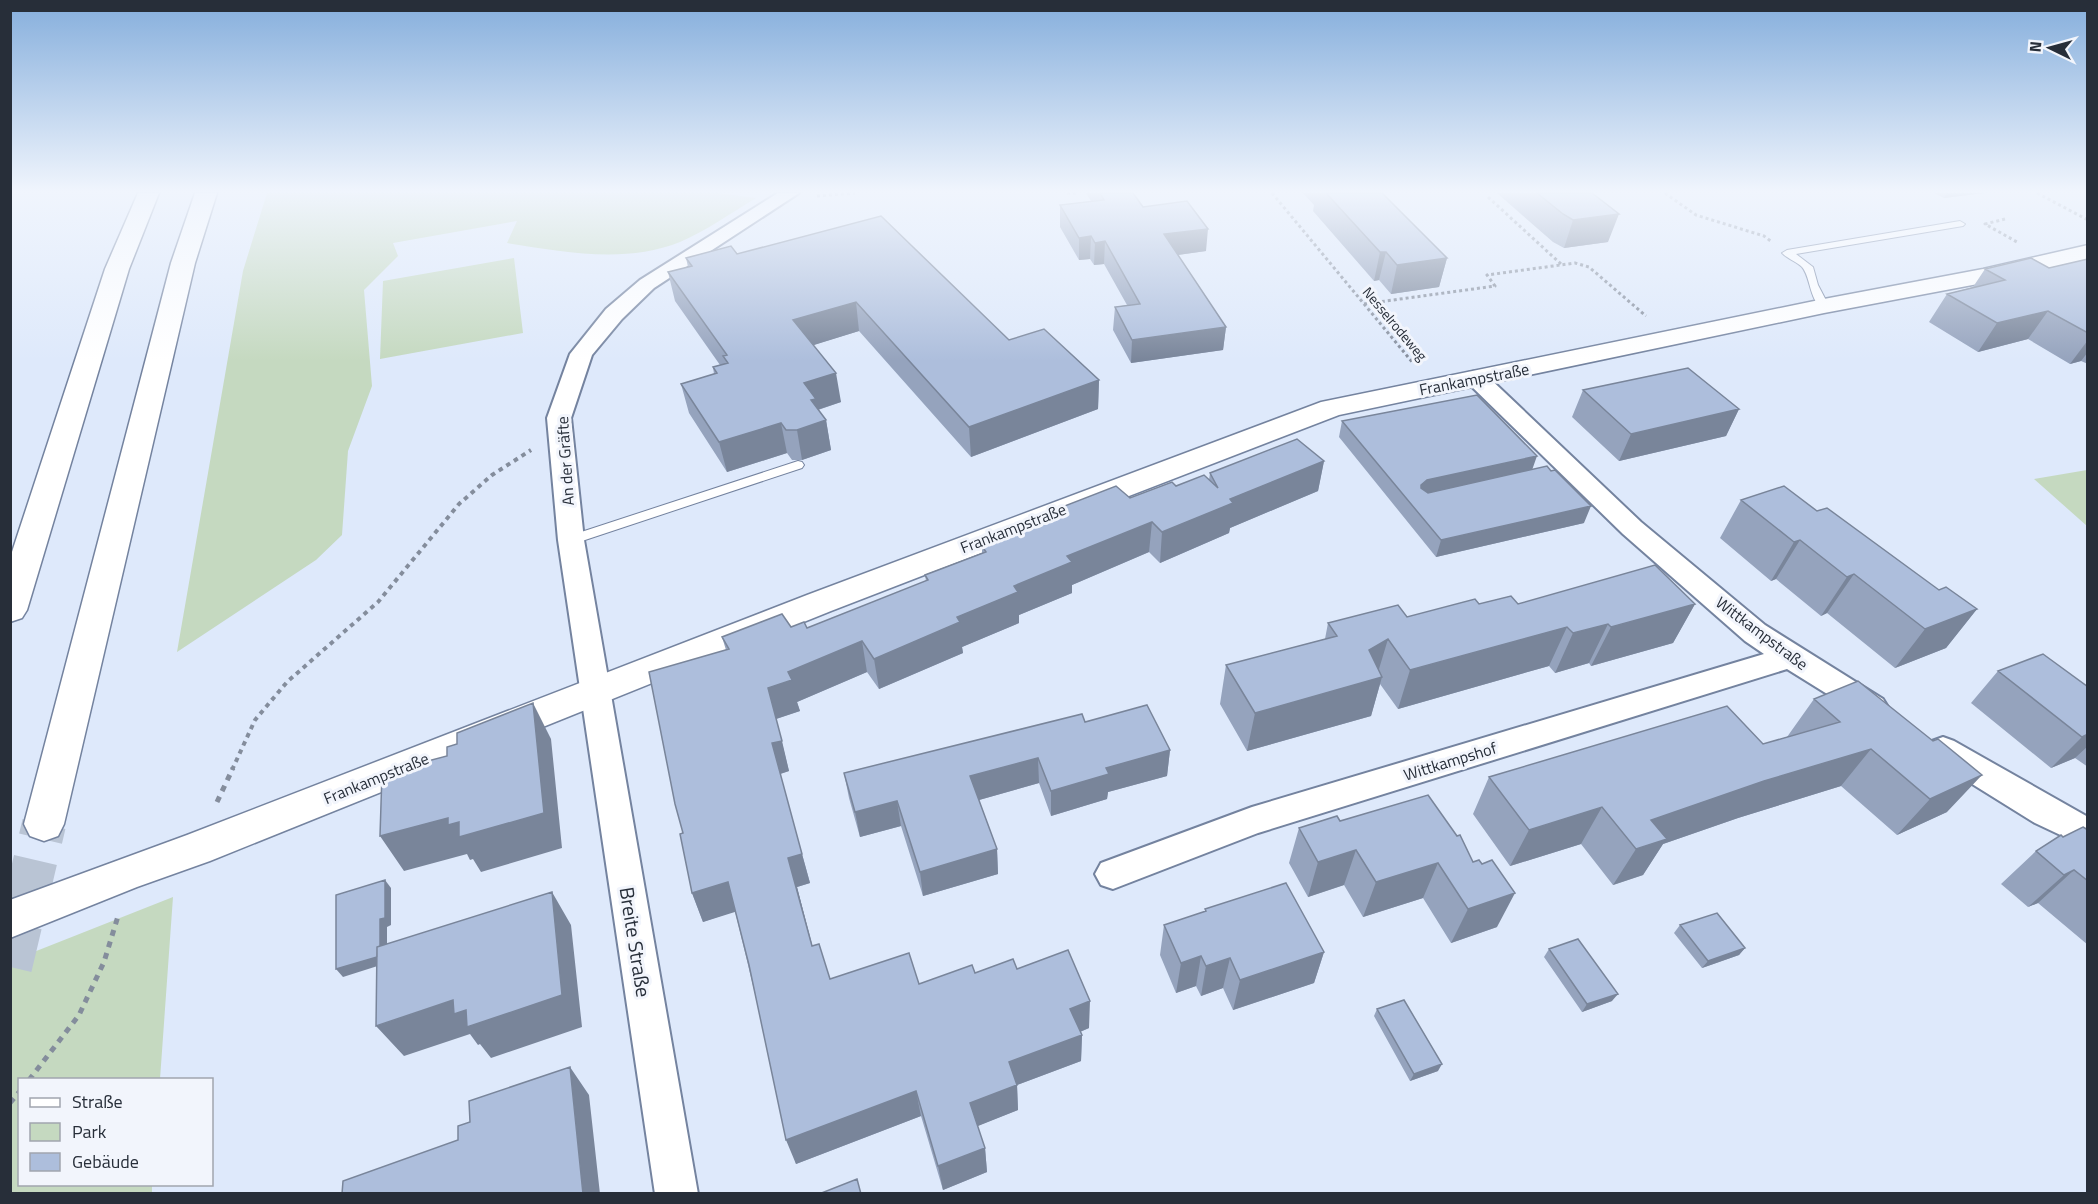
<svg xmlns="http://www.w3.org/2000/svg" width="2098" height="1204" font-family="'Titillium Web',sans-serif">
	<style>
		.green { fill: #c5d9c0 }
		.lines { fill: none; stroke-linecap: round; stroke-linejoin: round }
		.motorway-tunnel { stroke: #b9c4d4; stroke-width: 44; stroke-dasharray: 44 22; stroke-linecap: butt }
		.service-casing { stroke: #74839f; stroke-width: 2 }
		.minor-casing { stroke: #74839f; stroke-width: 4 }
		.tertiary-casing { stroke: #74839f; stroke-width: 3 }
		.motorway-casing { stroke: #74839f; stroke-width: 3 }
		.path-far2 { stroke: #848d9c; stroke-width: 3; stroke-dasharray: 3 3; stroke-linecap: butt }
		.path-far1 { stroke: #848d9c; stroke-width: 4; stroke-dasharray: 4.5 4.5; stroke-linecap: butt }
		.path { stroke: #848d9c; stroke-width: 5; stroke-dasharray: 6 6; stroke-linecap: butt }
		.service { fill: #fff; fill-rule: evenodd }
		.minor { fill: #fff; fill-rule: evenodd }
		.tertiary { fill: #fff; fill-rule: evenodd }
		.motorway { fill: #fff; fill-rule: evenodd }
		.wall { fill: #95a3bd }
		.shaded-wall { fill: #79859a }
		.building { fill: #adbedc; stroke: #79859a; stroke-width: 1.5 }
		.labels { text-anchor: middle; stroke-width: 6; stroke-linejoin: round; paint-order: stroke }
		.far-street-label { font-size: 14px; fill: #272e39; stroke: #f2f5fc }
		.street-label { font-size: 16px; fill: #272e39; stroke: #f2f5fc }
		.near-street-label { font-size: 20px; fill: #272e39; stroke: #f2f5fc }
	</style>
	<rect width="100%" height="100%" fill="#dee9fb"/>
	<path class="green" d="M267 193H718L756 198C731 213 706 231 680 242 625 264 564 252 507 243L517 221 393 243 398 256 364 290 372 386 348 451 342 535 316 560 177 652 243 271Z
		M514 258 523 333 380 359 383 281Z
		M2087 470H2088L2087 526 2034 479Z
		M173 897 160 1079 20 1080V1184L152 1185V1193H11V961Z"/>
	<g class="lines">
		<path class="motorway-tunnel" d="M10 967 44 824"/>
		<defs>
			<path id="service" d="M1960 221 1965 224 1963 226 1796 254 1813 267 1818 285 1829 306 1824 309C1809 302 1811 277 1802 267 1797 262 1788 259 1782 253L1787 250Z
				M798 461 802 462 804 465 802 468 576 543H566L565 540 566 537Z"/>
			<path id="minor" d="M778 193H799L654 288 622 319 592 355 571 418 584 540 698 1194H655L558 540 547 418 570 354 606 309 640 280Z
				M1476 371 1484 373 1641 522 1765 625 1883 699 1888 707 1883 715 1872 719 1861 715 1787 669 1258 833 1113 889 1101 885 1095 874 1101 863 1252 807 1764 654 1745 641 1623 534 1468 383 1464 378 1468 373Z
				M1943 737 1954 741 2088 817V848L2035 823 1932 759 1927 750 1932 741Z"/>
			<path id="tertiary" d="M2088 245V259L1983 283 1824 313 1339 415 831 611 210 861 137 887 10 938V900L187 835 807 595 1321 402 1824 299 1983 269Z"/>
			<path id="motorway" d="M138 193H159L129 269 27 610 22 618 10 622V558L105 269Z
				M195 193H217L195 263 64 824 58 836 44 841 30 836 24 824 171 263Z"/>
		</defs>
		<use href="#service" class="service-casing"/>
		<use href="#minor" class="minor-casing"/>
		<use href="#tertiary" class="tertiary-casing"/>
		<use href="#motorway" class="motorway-casing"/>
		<path class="path-far2" d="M1067 193H1077
			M1272 193 1413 363
			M1665 193 1696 215 1764 236 1772 242
			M2037 193 2088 220
			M817 196 855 193
			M1488 197 1561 264
			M2005 219 1985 224 2017 242
			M1364 304 1495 286 1487 275 1575 263 1589 267 1646 316"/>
		<path class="path-far1" d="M232 770 255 720 287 682 378 602 459 504 492 475 531 450"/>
		<path class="path" d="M217 802 233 768
			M29 1080 79 1015 104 962 119 913
			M10 1103 20 1091"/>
		<use href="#service" class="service"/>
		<use href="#minor" class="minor"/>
		<use href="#tertiary" class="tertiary"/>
		<use href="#motorway" class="motorway"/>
	</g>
	<path class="wall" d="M1086 193H1133L1143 207 1206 251 1178 255 1226 327 1223 350 1131 363 1113 330 1115 307 1127 305 1104 264 1094 265 1090 259 1079 260 1060 227V205L1091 201Z
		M1303 193H1382L1447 258 1439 287 1391 294 1379 280 1374 281 1313 211 1314 205Z
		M1497 193H1592L1608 242 1564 248 1553 242Z
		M1934 193H1984L1944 198Z
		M737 254 1009 340 1099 380 1098 409 971 457 859 331 813 345 841 402 818 410 826 420 831 450 802 460H792L787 453 727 472 689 413 681 384 714 374 713 367 720 365 675 301 668 272 688 267 686 258Z
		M2088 259V364L2081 361 2070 364 2028 339 1978 352 1929 322 1947 294 1973 287 1985 269 2049 268Z
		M1583 390 1739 409 1726 436 1619 461 1572 417Z
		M1342 421 1532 470 1584 523 1436 557 1339 437Z
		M1324 461 1318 491 1230 528 1229 533 1160 563 1149 552 1072 585V593L1019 615V623L962 647 963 653 879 689 867 672 797 702 800 711 776 719 789 771 780 774 810 883 797 887 812 946 830 979 919 984 975 973 1017 969 1089 1028 1080 1032 1082 1035 1081 1061 1017 1085 1018 1110 977 1126 985 1148 987 1172 943 1190 921 1116 796 1164 735 911 703 922 692 893 683 833 726 650 722 637 791 627 807 628 926 581 925 575 982 553V546L1062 516V507L1130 498 1176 486 1209 480 1210 473Z
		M1741 500 1939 590 1977 609 1946 648 1895 668 1827 613 1821 616 1776 579 1771 581 1720 538Z
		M1479 604H1695L1673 643 1591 666 1589 663 1555 673 1549 666 1398 709 1380 684 1371 716 1247 751 1220 704 1226 665 1325 639 1328 623 1407 617Z
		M1998 671 2088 687V767L2075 758 2051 768 1971 703Z
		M1814 699 1947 812 1897 835 1841 786 1738 818 1663 844 1643 875 1613 885 1581 844 1510 866 1473 814 1489 777 1763 744 1787 737Z
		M1085 722 1170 750 1167 776 1108 792 1107 799 1051 816 1039 783 979 800 997 849 998 874 923 896 901 826 860 837 849 798 844 773Z
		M1340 821 1457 836 1497 927 1451 943 1423 898 1363 917 1344 885 1308 897 1289 863 1299 828Z
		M2088 830V945L2038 903 2028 907 2001 884 2036 851 2063 837Z
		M1205 909 1324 952 1314 983 1233 1010 1223 988 1201 996 1196 986 1176 993 1160 955 1164 925 1205 912Z
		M1680 925 1745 948 1739 955 1702 968 1674 933Z
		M1549 949 1612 1001 1582 1012 1544 957Z
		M1377 1009 1438 1071 1410 1081 1374 1016Z"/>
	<path class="shaded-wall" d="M1947 193H1984L1944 198Z
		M1619 214 1608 242 1564 248 1573 220Z
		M1208 229 1206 251 1163 257 1164 234Z
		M1091 236 1090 259 1079 260V238Z
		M1105 241 1104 264 1094 265 1095 243Z
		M1380 252H1386L1379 280 1374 281Z
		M1447 258 1439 287 1391 294 1397 265Z
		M856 302 859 331 798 350 793 320Z
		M2048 311 2028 339 1978 352 1997 323Z
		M1226 327 1223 350 1131 363 1132 340Z
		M2088 340V352L2081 361 2070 364Z
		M836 373 841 402 817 410 826 420 831 450 802 460 797 430 804 383Z
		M1099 380 1098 409 971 457 969 427Z
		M1739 409 1726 436 1619 461 1631 434Z
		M781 423 787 453 727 472 719 442Z
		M1537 456 1531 473 1416 501 1421 485 1427 480Z
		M1324 461 1318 491 1230 528 1229 533 1160 563 1162 532 1230 499Z
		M1591 506 1584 523 1436 557 1441 540Z
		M1152 522 1149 552 1072 585V593L1019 615V623L962 647 963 653 879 689 874 659 957 617 1067 556Z
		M1800 540 1776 579 1771 581 1794 542Z
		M1854 574 1827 613 1821 616 1847 577Z
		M1695 604 1673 643 1591 666 1611 627Z
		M1977 609 1946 648 1895 668 1925 629Z
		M1608 624 1589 663 1555 673 1573 633Z
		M1567 627 1549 666 1398 709 1410 670Z
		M1388 639 1376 679 1382 677 1371 716 1247 751 1255 713Z
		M862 641 867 672 797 702 800 711 776 719 768 688 788 672Z
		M533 703 551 739 562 848 481 872 473 859 470 860 467 854 404 871 380 836Z
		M2088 734V746L2075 758 2051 768 2082 737Z
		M782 741 789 771 780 774 772 743Z
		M1871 749 1841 786 1738 818 1663 844 1643 875 1613 885 1636 849 1651 820 1764 781Z
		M1170 750 1167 776 1108 792 1107 799 1051 816V791L1106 768Z
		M1038 758 1039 783 972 802 970 776Z
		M1982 775 1947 812 1897 835 1930 799Z
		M897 801 901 826 860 837 855 812Z
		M1602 807 1581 844 1510 866 1529 830Z
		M997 849 998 874 923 896 920 872Z
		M1356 850 1344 885 1308 897 1318 862Z
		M802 854 810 883 797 887 820 975 788 858Z
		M1438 863 1423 898 1363 917 1376 882Z
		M2074 870 2038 903 2028 907 2064 875Z
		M385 880 391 888V925L387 927V963L343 977 336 969 380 919Z
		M728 882 738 911 703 922 692 893Z
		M552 892 571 925 582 1027 491 1058 480 1044 478 1045 470 1034 404 1056 376 1026 453 1000Z
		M1515 893 1497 927 1451 943 1468 909Z
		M1745 948 1739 955 1702 968 1708 961Z
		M1324 952 1314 983 1233 1010 1240 980Z
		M1201 956 1196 986 1176 993 1181 963Z
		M1230 958 1223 988 1201 996 1206 966Z
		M1618 994 1612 1001 1582 1012 1587 1004Z
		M1090 1001 1089 1028 1070 1036V1009Z
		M1082 1035 1081 1061 1017 1085 1018 1110 973 1128 970 1103 1009 1062Z
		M1442 1064 1438 1071 1410 1081 1414 1074Z
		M570 1067 589 1095 600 1194H583Z
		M916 1091 921 1116 796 1164 786 1140Z
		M985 1148 987 1172 943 1190 938 1166Z"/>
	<path class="building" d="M1100 193H1133L1143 207 1187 201 1208 229 1164 234 1226 327 1132 340 1115 307 1140 304 1105 241 1095 243 1091 236 1079 238 1060 205 1104 200Z
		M1326 193H1382L1447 258 1397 265 1386 252H1380Z
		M1537 193H1592L1619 214 1573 220 1563 214Z
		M881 216 1009 340 1044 329 1099 380 969 427 856 302 793 320 836 373 804 383 816 399 811 400 826 420 797 430H786L781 423 719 442 681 384 717 373 713 367 728 363 723 356 727 355 668 272 692 266 686 258 731 246 737 254Z
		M2031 258 2049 268 2088 259V333L2048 311 1997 323 1947 294 2005 280 1985 269Z
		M1688 368 1739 409 1631 434 1583 390Z
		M1477 395 1537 456 1427 480 1421 485V488L1428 493 1547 466 1551 471 1555 470 1591 506 1441 540 1342 421Z
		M1297 439 1324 461 1230 499 1233 503 1162 532 1152 522 1067 556 1072 562 1014 586 1018 592 957 617 960 622 874 659 862 641 788 672 792 680 768 688 782 741 772 743 802 854 788 858 812 946 819 944 830 979 909 953 919 984 972 965 975 973 1013 959 1017 969 1068 950 1090 1001 1070 1009 1082 1035 1009 1062 1017 1085 970 1103 985 1148 938 1166 916 1091 786 1140 749 965 728 882 692 893 680 834 683 833 675 804 649 672 729 649 722 637 782 614 791 627 804 622 807 628 928 580 925 575 986 552 982 546 1067 513 1062 507 1116 486 1130 498 1172 482 1176 486 1204 475 1218 488 1210 473Z
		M1784 486 1817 511 1827 508 1939 590 1946 587 1977 609 1925 629 1854 574 1847 577 1800 540 1794 542 1741 500Z
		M1655 565 1695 604 1611 627 1608 624 1573 633 1567 627 1410 670 1388 639 1369 650 1382 677 1255 713 1226 665 1337 636 1328 623 1398 605 1407 617 1475 599 1479 604 1511 596 1518 604Z
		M2043 654 2088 687V734L2082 737 1998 671Z
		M1858 681 1933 741 1938 739 1982 775 1930 799 1871 749 1764 781 1651 820 1667 839 1636 849 1602 807 1529 830 1489 777 1727 706 1763 744 1840 722 1814 699Z
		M533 703 544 813 459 837V822L448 825V818L380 836 382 773 447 756V747L457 744V733Z
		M1147 705 1170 750 1106 768 1109 774 1051 791 1038 758 970 776 997 849 920 872 897 801 855 812 844 773 1082 714 1085 722Z
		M1428 795 1457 836 1460 835 1473 862 1479 860 1482 864 1492 860 1515 893 1468 909 1438 863 1376 882 1356 850 1318 862 1299 828 1337 816 1340 821Z
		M2083 827 2088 830V881L2074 870 2064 875 2036 851 2061 835 2063 837Z
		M385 880V918L380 919V946L377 947V957L336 969V895Z
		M1286 883 1324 952 1240 980 1230 958 1206 966 1201 956 1181 963 1164 925 1206 911 1205 909Z
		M552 892 562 995 467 1027 466 1010 454 1014 453 1000 376 1026 377 947Z
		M1717 913 1745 948 1708 961 1680 925Z
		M1578 939 1618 994 1587 1004 1549 949Z
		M1404 1000 1442 1064 1414 1074 1377 1009Z
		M570 1067 583 1194H342L343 1181 458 1140V1126L470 1122 469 1101Z
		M857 1179 861 1194H819Z"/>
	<linearGradient id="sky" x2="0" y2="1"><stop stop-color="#85aedc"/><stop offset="0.53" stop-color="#f0f5fd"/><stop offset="1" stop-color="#f0f5fd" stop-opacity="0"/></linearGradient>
	<rect width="2098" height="361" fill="url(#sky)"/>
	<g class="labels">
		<g class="far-street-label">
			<text transform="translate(1395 324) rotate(50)" y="5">Nesselrodeweg</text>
		</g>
		<g class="street-label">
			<text transform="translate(1474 379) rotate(-11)" y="6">Frankampstraße</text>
			<text transform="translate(565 461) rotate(-94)" y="6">An der Gräfte</text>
			<text transform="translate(1013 528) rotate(-21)" y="6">Frankampstraße</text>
			<text transform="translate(1762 633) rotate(37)" y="6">Wittkampstraße</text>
			<text transform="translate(1450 761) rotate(-17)" y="6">Wittkampshof</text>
			<text transform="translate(376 778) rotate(-22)" y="6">Frankampstraße</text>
		</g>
		<g class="near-street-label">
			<text transform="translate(635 942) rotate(81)" y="7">Breite Straße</text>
		</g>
	</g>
	<rect width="2098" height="1204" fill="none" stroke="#272e39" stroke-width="24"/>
	<rect x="18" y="1078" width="195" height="108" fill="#f2f5fc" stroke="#a1a5ae" stroke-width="1.5"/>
	<rect x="30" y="1098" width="30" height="9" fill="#ffffff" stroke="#a1a5ae" stroke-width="1.5"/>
	<text x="72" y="1108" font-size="18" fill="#272e39">Straße</text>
	<rect x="30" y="1123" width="30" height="18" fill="#c5d9c0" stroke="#a1a5ae" stroke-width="1.5"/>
	<text x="72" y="1138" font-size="18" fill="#272e39">Park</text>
	<rect x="30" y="1153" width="30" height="18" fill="#adbedc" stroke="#a1a5ae" stroke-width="1.5"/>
	<text x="72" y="1168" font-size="18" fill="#272e39">Gebäude</text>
	<g transform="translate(2050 48) rotate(275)" stroke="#f2f5fc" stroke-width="4.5" paint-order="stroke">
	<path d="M0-4.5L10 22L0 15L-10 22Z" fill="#272e39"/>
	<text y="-9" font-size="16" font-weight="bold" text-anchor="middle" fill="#272e39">N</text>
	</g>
</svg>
